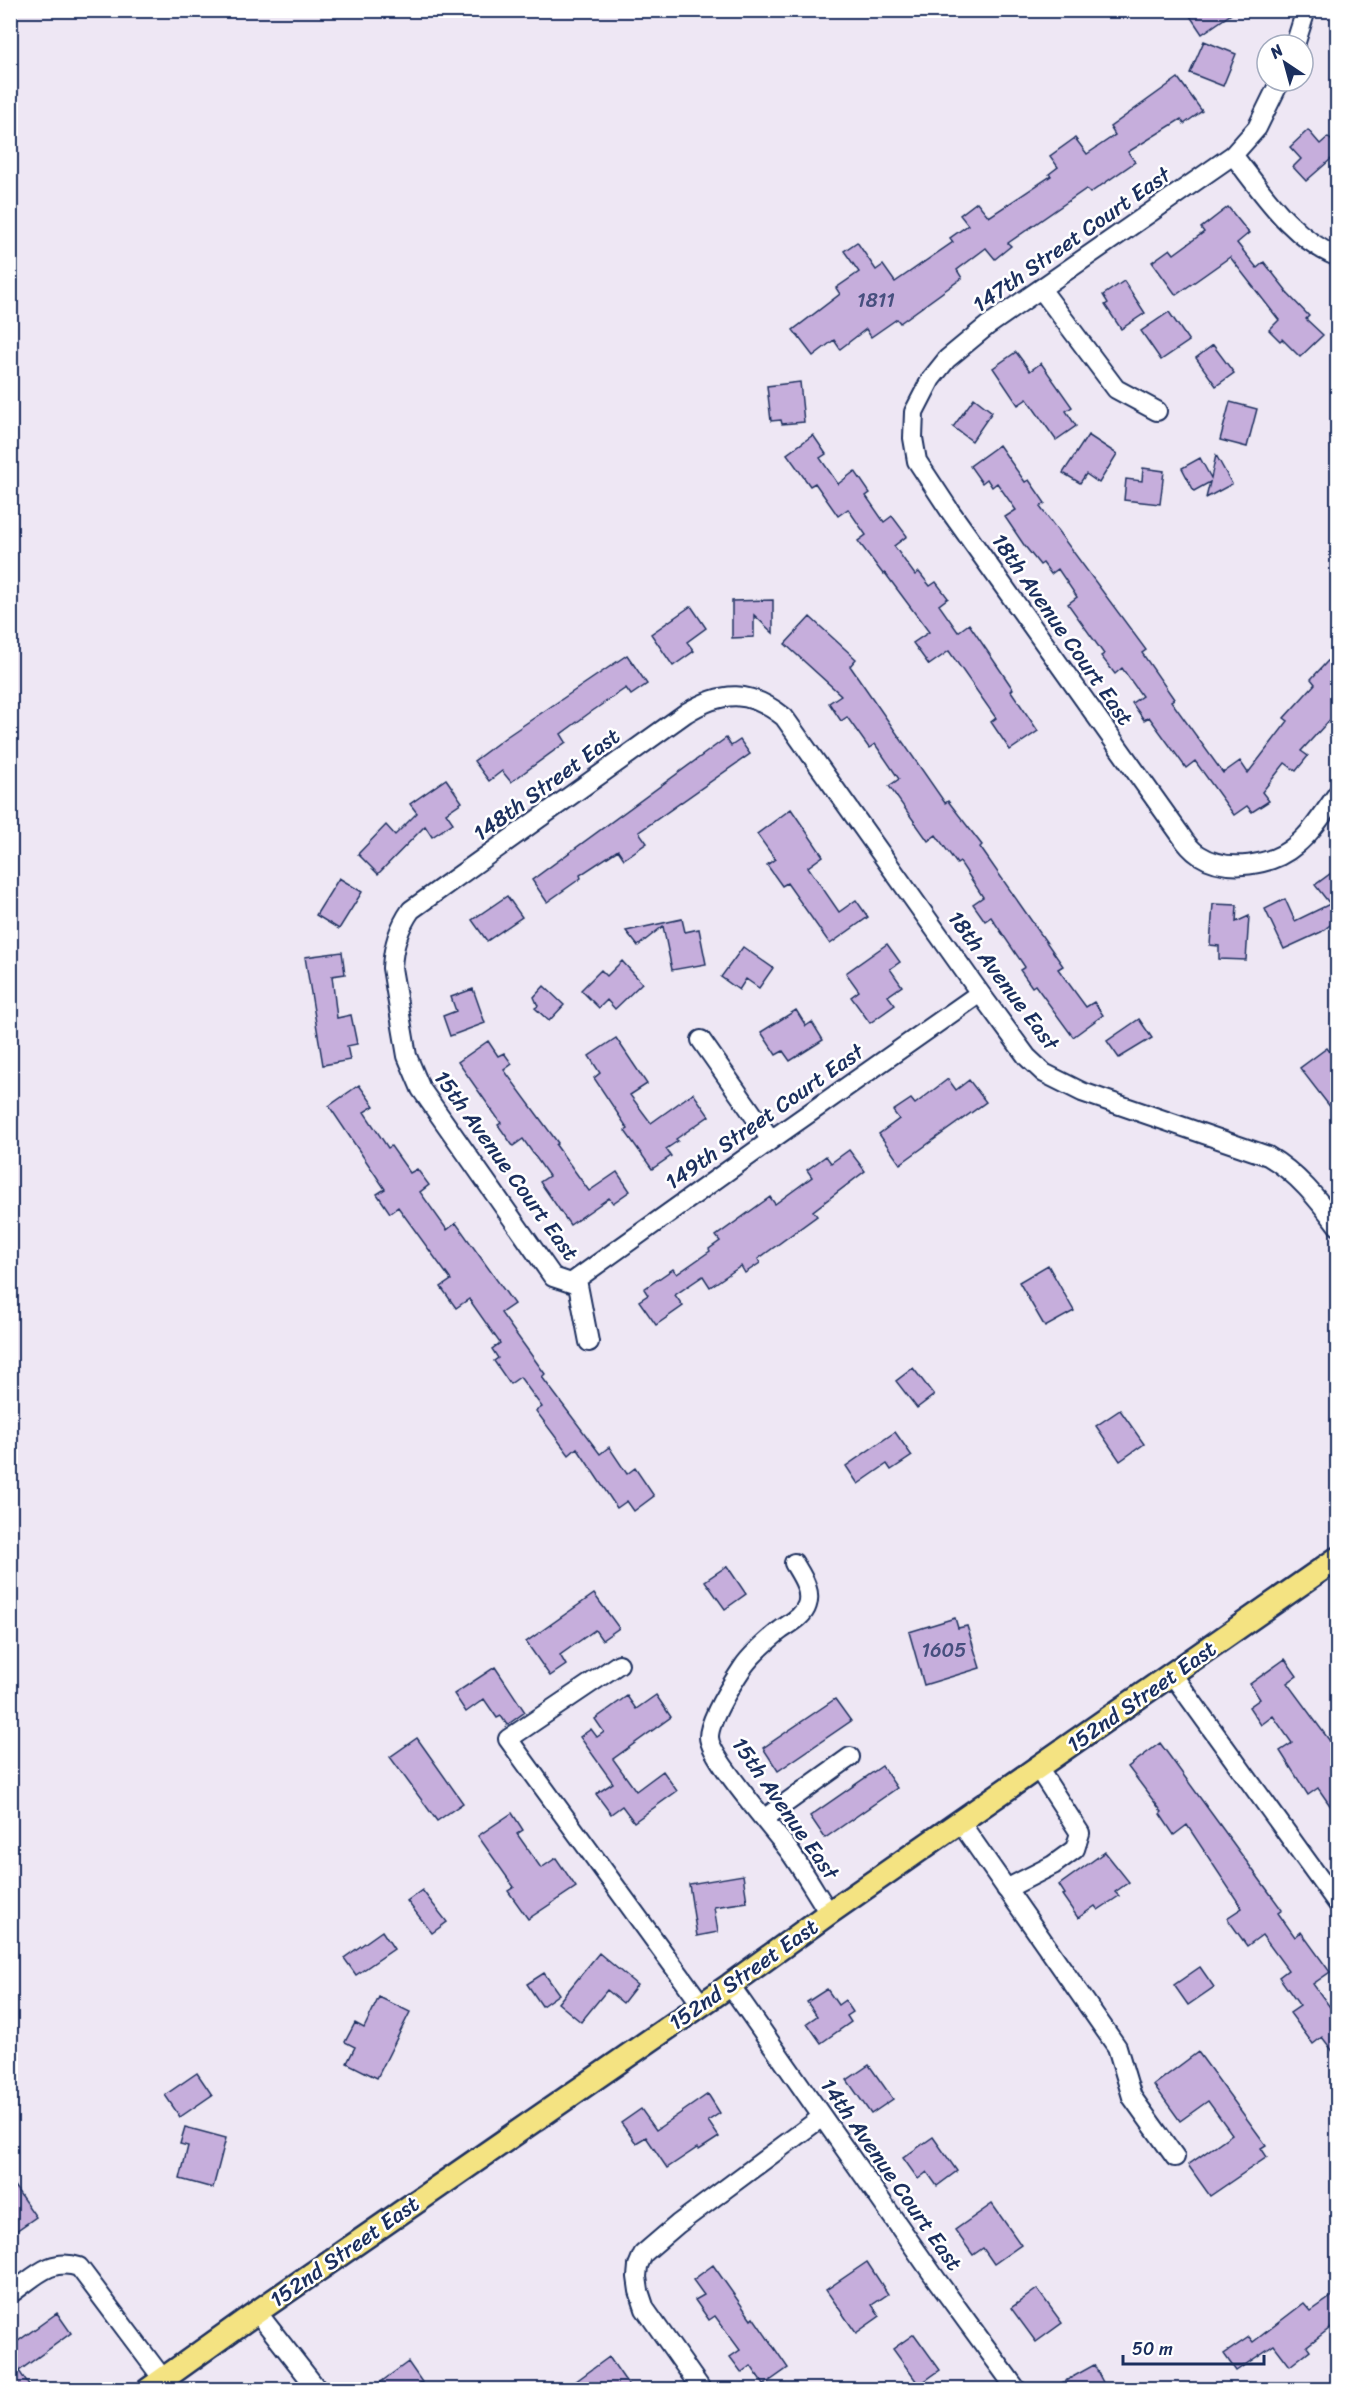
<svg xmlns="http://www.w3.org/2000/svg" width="1348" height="2400" font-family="Sriracha,sans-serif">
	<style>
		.building { fill: #c6aedc; stroke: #1b2f5e; stroke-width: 1.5 }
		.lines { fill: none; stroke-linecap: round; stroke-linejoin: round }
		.minor-casing { stroke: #1b2f5e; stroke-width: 22 }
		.major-casing { stroke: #1b2f5e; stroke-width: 27 }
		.minor { stroke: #fff; stroke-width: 18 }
		.major { stroke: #f4e382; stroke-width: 22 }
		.labels { text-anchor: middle; stroke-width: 5; stroke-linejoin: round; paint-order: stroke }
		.number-label { font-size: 20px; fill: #464f7e }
		.street-label { font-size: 22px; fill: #1b2f5e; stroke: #fff }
	</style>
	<rect width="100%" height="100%" fill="#eee7f4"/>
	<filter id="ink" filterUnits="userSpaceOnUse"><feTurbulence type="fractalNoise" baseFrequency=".0167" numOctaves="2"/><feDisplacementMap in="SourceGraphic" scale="12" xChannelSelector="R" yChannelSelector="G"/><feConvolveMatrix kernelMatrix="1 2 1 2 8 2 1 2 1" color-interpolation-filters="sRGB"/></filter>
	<g filter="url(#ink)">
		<path class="building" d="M1186 10H1237L1202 34Z
			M1204 41 1236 54 1223 86 1190 73Z
			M1178 78 1202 111 1184 124 1181 119 1128 152 1135 162 1090 193 1086 189 1008 243 1011 246 995 259 986 248 957 270 962 278 900 323 897 319 871 337 866 329 840 349 834 340 813 356 793 330 840 294 836 288 859 272 844 251 857 242 876 270 883 265 895 282 953 242 950 238 968 225 960 215 977 202 989 217 1051 176 1049 174 1058 167 1050 156 1075 138 1087 154 1115 135 1110 127Z
			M1308 130 1320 144 1328 137 1338 147V153L1306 181 1293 167 1301 159 1290 147Z
			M1228 207 1249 233 1237 243 1257 268 1264 262 1286 290 1285 291 1309 316 1306 319 1323 335 1300 357 1282 339 1280 341 1269 330 1279 320 1230 257 1176 295 1152 262 1170 249 1174 254 1204 232 1201 228Z
			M1124 281 1145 313 1121 329 1105 305 1108 303 1103 295Z
			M1169 312 1189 341 1161 360 1141 331Z
			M1213 345 1234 373 1216 386 1196 358Z
			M1016 352 1030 371 1041 363 1072 407 1066 411 1076 426 1056 440 1027 399 1018 405 993 368Z
			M800 382 804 422 782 424 781 420 771 421 767 386Z
			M974 398 992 412 972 441 953 427Z
			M1230 402 1257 409 1247 447 1220 440Z
			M813 435 826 454 820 458 838 484 855 471 870 493 866 496 884 522 892 516 907 536 894 546 915 575 919 572 930 586 936 582 948 598 939 605 958 632 969 624 1013 689 1011 691 1038 731 1010 750 991 722 996 718 949 651 929 665 913 643 929 632 885 573 883 574 858 541 866 535 848 509 838 516 815 483 810 486 787 454Z
			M1088 435 1117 454 1099 483 1086 474 1080 483 1063 473Z
			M999 445 1025 482 1029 480 1045 503 1040 507 1146 650 1142 653 1174 699 1171 701 1223 773 1240 761 1248 773 1288 721 1284 718 1315 684 1311 679 1338 650V711L1301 751 1308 756 1296 771 1285 763 1262 792 1269 801 1252 812 1247 806 1234 815 1195 761 1186 768 1149 717 1144 720 1132 703 1142 696 1122 668 1115 674 1101 656 1104 654 1068 604 1077 597 1058 569 1051 574 1043 563 1040 565 1024 545 1005 517 1016 510 997 483 992 487 987 479 982 483 970 466Z
			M1216 455 1232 484 1206 498 1210 482 1194 491 1182 468 1200 458 1211 478Z
			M1143 468 1164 471 1160 504 1124 500 1126 479 1142 481Z
			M773 600V633L754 615V637L732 638V601Z
			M691 606 706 628 687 642 694 651 673 666 651 634Z
			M810 617 856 659 850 666 945 803 948 801 982 845 980 847 1063 966 1058 969 1086 1007 1094 1002 1103 1015 1073 1037 1035 985 1032 987 1020 970 1025 967 991 917 985 921 973 904 983 897 960 862 957 864 936 835 928 841 889 786 899 779 875 744 869 748 847 717 841 721 829 703 841 695 785 644Z
			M627 655 647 684 631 695 626 688 588 714 561 734 566 742 511 782 502 771 489 781 474 761 506 737Z
			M726 738 731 746 740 740 750 754 639 832 647 843 624 859 618 850 580 875 581 878 547 902 532 880Z
			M446 779 462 802 446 813 453 823 432 837 425 826 378 874 358 854 386 825 395 835 417 813 410 804Z
			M791 809 823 856 808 867 839 912 856 900 868 917 830 944 787 883 782 886 767 865 775 859 757 834Z
			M1338 868V919L1321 932 1284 949 1265 909 1285 899 1295 921 1330 904 1315 885Z
			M339 878 362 892 339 929 316 915Z
			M507 896 522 917 487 941 472 920Z
			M1213 904 1237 905 1236 922 1249 916 1246 960 1219 959V946L1210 945Z
			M682 919 685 932 699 929 706 964 672 970 663 926 638 946 626 931Z
			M887 944 900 962 890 969 902 986 888 996 895 1005 870 1023 851 997 859 991 846 973Z
			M743 947 773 968 759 988 746 979 739 990 721 977Z
			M342 952 345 974 332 976 337 1018 351 1015 357 1044 347 1046 350 1060 323 1065 305 957Z
			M622 961 642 983 615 1009 607 1000 599 1008 581 990 601 970 607 976Z
			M544 986 564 1005 549 1021 535 1008 538 1006 534 997Z
			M473 989 485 1023 450 1036 443 1016 456 1011 451 997Z
			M796 1010 806 1026 812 1022 823 1040 790 1061 783 1051 776 1055 761 1032Z
			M1139 1019 1152 1038 1119 1058 1107 1041Z
			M616 1038 647 1084 630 1095 651 1123 693 1093 709 1116 676 1139 678 1141 666 1149 671 1156 652 1169 625 1131 628 1129 594 1078 600 1073 589 1056Z
			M488 1041 498 1056 504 1053 512 1064 504 1070 558 1143 556 1145 589 1191 617 1172 630 1191 613 1203 609 1198 570 1225 540 1182 549 1176 523 1139 513 1146 498 1125 501 1123 458 1062Z
			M1327 1048 1338 1062V1117L1300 1068Z
			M948 1079 956 1090 969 1080 986 1102 900 1164 879 1134 899 1119 893 1111 911 1099 915 1104Z
			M359 1085 374 1106 364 1112 388 1148 391 1146 410 1173 417 1169 429 1185 420 1192 447 1230 456 1223 514 1304 501 1313 545 1374 542 1377 600 1454 609 1447 627 1474 635 1468 654 1496 634 1511 627 1501 617 1508 577 1448 569 1455 536 1411 542 1407 520 1377 510 1384 494 1361 498 1358 492 1349 500 1343 469 1299 456 1308 441 1287 451 1280 398 1207 390 1213 377 1194 385 1189 329 1106Z
			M849 1150 865 1171 813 1211 817 1216 758 1259 760 1263 745 1273 741 1266 710 1287 703 1276 675 1295 683 1306 656 1325 639 1301 648 1295 644 1289 673 1269 677 1274 710 1251 709 1249 720 1241 716 1236 770 1197 775 1204 812 1177 807 1170 826 1156 831 1163Z
			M1048 1265 1074 1311 1045 1327 1019 1282Z
			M913 1368 934 1395 917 1408 896 1381Z
			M1120 1410 1144 1444 1120 1461 1096 1426Z
			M895 1432 912 1456 891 1470 887 1464 858 1484 846 1466Z
			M727 1566 746 1594 725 1609 705 1581Z
			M594 1594 619 1628 602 1640 595 1630 560 1655 566 1665 550 1676 526 1642Z
			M955 1618 958 1628 967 1626 980 1668 924 1685 909 1632Z
			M1285 1659 1297 1676 1287 1683 1338 1752V1817L1318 1788 1308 1795 1280 1751 1292 1743 1273 1716 1261 1725 1249 1707 1260 1699 1250 1684Z
			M495 1667 525 1712 507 1725 501 1716 497 1718 484 1699 466 1712 454 1694Z
			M656 1695 671 1717 613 1759 636 1791 663 1771 677 1791 634 1822 622 1806 611 1814 596 1794 613 1783 580 1737 591 1729 597 1737 604 1732 595 1719 627 1696 636 1709Z
			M835 1699 851 1721 778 1771 763 1748Z
			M417 1738 463 1803 437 1821 390 1757Z
			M1160 1743 1282 1910 1278 1913 1295 1937 1301 1932 1330 1972 1313 1984 1338 2018V2058L1322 2037 1313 2044 1290 2013 1300 2006 1279 1977 1288 1970 1262 1935 1247 1946 1227 1918 1242 1908 1187 1825 1174 1835 1160 1814 1162 1812 1128 1767Z
			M882 1766 897 1788 825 1838 810 1816Z
			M512 1813 523 1830 517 1834 541 1868 556 1858 576 1887 528 1919 508 1891 514 1887 478 1836Z
			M1105 1852 1129 1882 1115 1892 1119 1896 1098 1910 1095 1906 1078 1918 1062 1895 1065 1894 1059 1885Z
			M743 1875 747 1902 714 1907 718 1932 697 1936 689 1884Z
			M422 1890 447 1922 432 1933 407 1901Z
			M382 1931 394 1949 356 1975 344 1958Z
			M599 1953 637 1985 623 2003 607 1990 581 2022 558 2003Z
			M1200 1967 1214 1987 1188 2005 1174 1985Z
			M544 1973 559 1994 542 2006 527 1984Z
			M827 1989 838 2005 845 2000 853 2012 847 2016 851 2022 821 2043 807 2023 817 2016 807 2002Z
			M379 1997 410 2012 377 2078 347 2063 355 2047 345 2042 355 2023 364 2028Z
			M1198 2052 1266 2145 1261 2148 1267 2157 1210 2196 1188 2165 1232 2134 1208 2101 1180 2121 1154 2085Z
			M869 2065 893 2099 871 2114 847 2080Z
			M197 2073 212 2095 180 2117 165 2095Z
			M708 2094 720 2113 708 2121 719 2137 699 2150 697 2148 667 2168 646 2137 636 2143 621 2123 641 2109 656 2130Z
			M185 2127 226 2138 213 2188 180 2179 188 2146 180 2144Z
			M933 2137 957 2171 937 2186 927 2172 918 2179 903 2158Z
			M10 2180 36 2217 10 2235Z
			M992 2204 1021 2245 994 2264 983 2248 973 2255 955 2230Z
			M867 2262 888 2294 872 2305 880 2316 856 2333 826 2290Z
			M713 2265 751 2319 753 2317 788 2368 764 2385 751 2366 742 2373 730 2357 740 2350 715 2316 709 2320 695 2300 704 2295 693 2280Z
			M1037 2289 1062 2323 1036 2342 1011 2308Z
			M1338 2292V2322L1307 2346 1310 2350 1290 2366 1274 2345 1236 2371 1224 2354 1249 2337 1253 2342 1304 2303 1311 2311Z
			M57 2313 71 2333 19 2371 32 2390H10V2347Z
			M914 2334 940 2370 919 2385 893 2349Z
			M609 2357 632 2390H564Z
			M408 2362 422 2382 412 2390H370Z
			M1094 2365 1107 2390H1049Z"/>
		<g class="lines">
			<defs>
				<path id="minor" d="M1295 45 1306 10
					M1280 81 1257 128 1233 155 987 326 947 359 931 379 914 412 913 438 917 461 950 511 1180 834C1185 842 1191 850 1199 855 1227 873 1272 866 1296 845 1313 831 1325 811 1338 793
					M1233 155C1263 193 1291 238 1338 257
					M1041 289 1116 389 1157 411
					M980 993 771 1140 571 1283 553 1277 421 1089 407 1056 392 968C393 948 399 927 411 910L686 713C723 690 750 690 784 717L980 993 1027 1057 1044 1073 1082 1092 1268 1156C1297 1173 1318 1199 1338 1226
					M701 1040 771 1140
					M577 1280 589 1342
					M794 1563C801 1575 812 1590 807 1605 803 1618 788 1624 778 1632 766 1642 752 1654 743 1667 733 1682 709 1720 709 1737 709 1757 775 1831 790 1852 804 1872 816 1893 829 1913
					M619 1664 508 1739 701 2004
					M1172 1674 1338 1904
					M765 1818 850 1757
					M960 1822 1117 2047 1132 2097 1175 2157
					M1006 1889 1053 1865 1075 1849 1080 1833 1038 1768
					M730 1985 936 2279 1017 2390
					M10 2294C34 2278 50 2257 79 2267L163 2379
					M257 2312 318 2390
					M702 2390 645 2309 639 2291 637 2277 638 2266 643 2254 678 2224 822 2117"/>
				<path id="major" d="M148 2390 257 2312 730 1985 829 1913 1338 1558"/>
			</defs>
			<use href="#minor" class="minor-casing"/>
			<use href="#major" class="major-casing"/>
			<use href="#minor" class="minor"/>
			<use href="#major" class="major"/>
		</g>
	</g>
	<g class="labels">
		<g class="number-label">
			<text x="876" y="307">1811</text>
			<text x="944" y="1657">1605</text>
		</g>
		<g class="street-label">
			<text transform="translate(1071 239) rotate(-35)" y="8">147th Street Court East</text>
			<text transform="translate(1063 629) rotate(55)" y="8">18th Avenue Court East</text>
			<text transform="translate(546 784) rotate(-36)" y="8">148th Street East</text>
			<text transform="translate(1004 980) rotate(53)" y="8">18th Avenue East</text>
			<text transform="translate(764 1116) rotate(-35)" y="8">149th Street Court East</text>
			<text transform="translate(507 1165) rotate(54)" y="8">15th Avenue Court East</text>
			<text transform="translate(1141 1696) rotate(-35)" y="8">152nd Street East</text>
			<text transform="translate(786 1808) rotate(55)" y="8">15th Avenue East</text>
			<text transform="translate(743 1974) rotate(-35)" y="8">152nd Street East</text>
			<text transform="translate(892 2174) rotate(55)" y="8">14th Avenue Court East</text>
			<text transform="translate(344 2251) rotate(-35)" y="8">152nd Street East</text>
		</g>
	</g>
	<rect width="1348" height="2400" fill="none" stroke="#fff" stroke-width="36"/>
	<rect x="18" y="18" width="1312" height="2364" fill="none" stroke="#1b2f5e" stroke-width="2" filter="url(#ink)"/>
	<g transform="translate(1285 63) rotate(324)"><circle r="28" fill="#ffffff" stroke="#a4acbf" stroke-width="1.5"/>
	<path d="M0-4.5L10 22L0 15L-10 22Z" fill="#1b2f5e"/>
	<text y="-9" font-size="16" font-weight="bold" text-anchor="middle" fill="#1b2f5e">N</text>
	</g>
	<path d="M1123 2355v9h141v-9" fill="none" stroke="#1b2f5e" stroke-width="3"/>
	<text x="1132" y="2355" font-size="18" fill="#1b2f5e" stroke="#ffffff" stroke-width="4.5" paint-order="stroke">50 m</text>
</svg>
